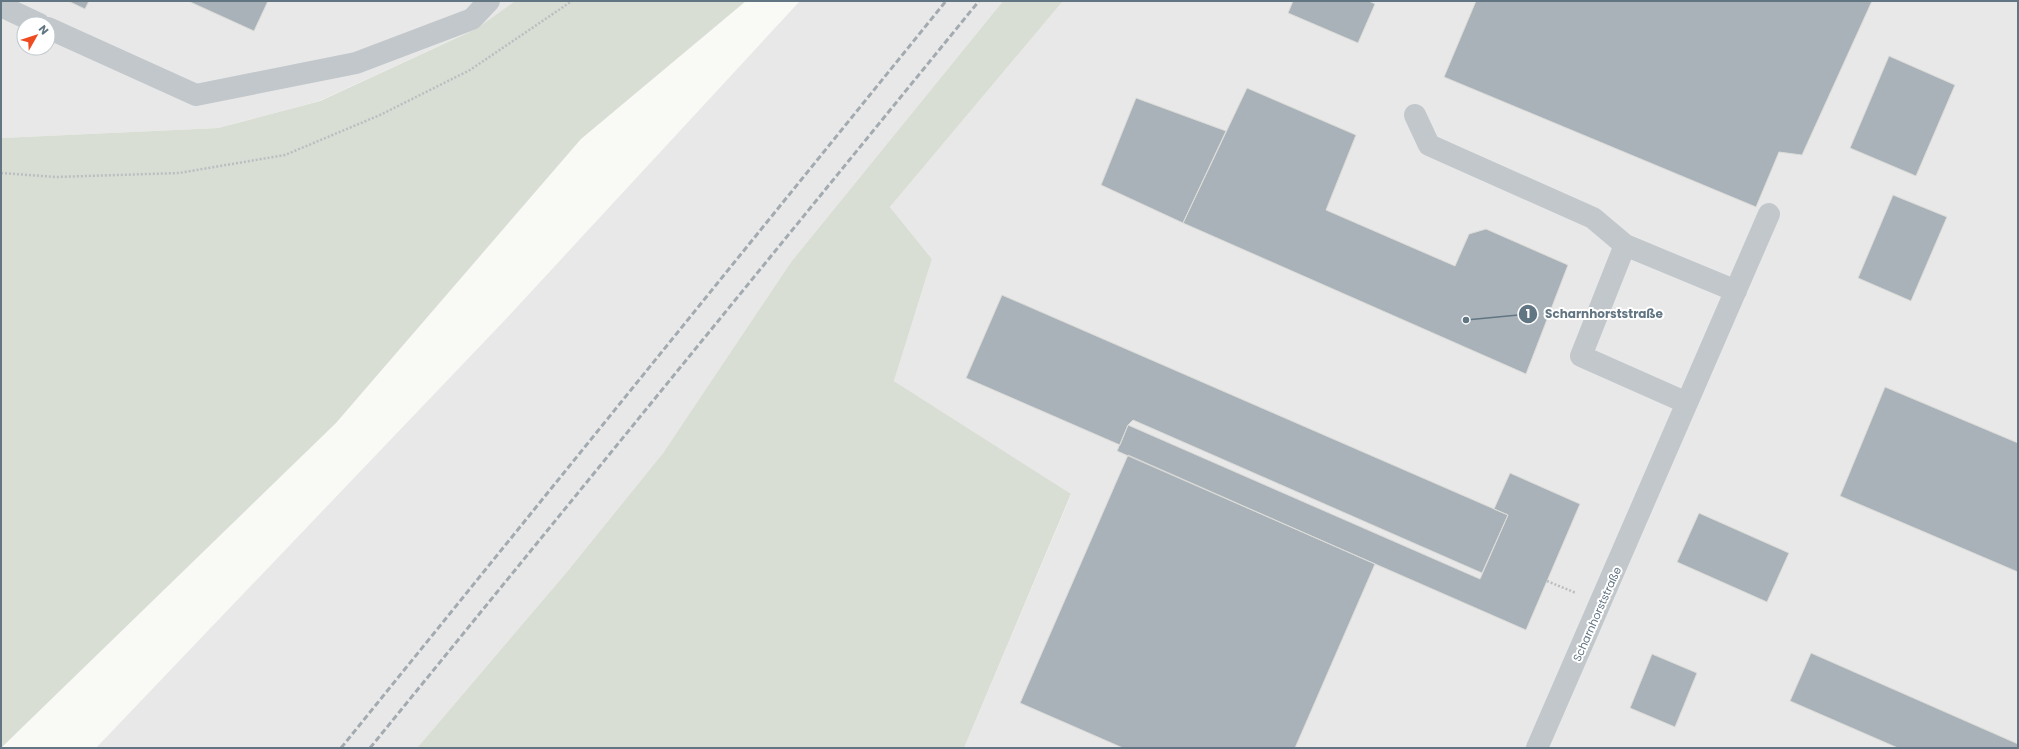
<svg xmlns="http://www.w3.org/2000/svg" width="2019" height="749" font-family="Poppins,sans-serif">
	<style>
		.built { fill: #e7e8e7; fill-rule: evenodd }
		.green { fill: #d9ded5 }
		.building { fill: #a8b2b8; stroke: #dbdbd8 }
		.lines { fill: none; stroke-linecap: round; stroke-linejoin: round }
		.path { stroke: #babec1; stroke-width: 2.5; stroke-dasharray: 2 2; stroke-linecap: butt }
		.minor { stroke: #c2c7cb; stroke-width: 22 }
		.rail { stroke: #a3abb1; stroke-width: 3; stroke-dasharray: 6 3; stroke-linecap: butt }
		.labels { text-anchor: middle; stroke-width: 4; stroke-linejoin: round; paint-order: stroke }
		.street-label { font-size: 11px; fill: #627583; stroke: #fff }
		.leader { fill: none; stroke: #627583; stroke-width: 1.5 }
		.callout-dot { fill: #627583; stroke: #fff; stroke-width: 1.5 }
		.mark-label { font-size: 12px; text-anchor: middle; font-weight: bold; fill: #fff }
		.callout-label { font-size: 12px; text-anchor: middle; font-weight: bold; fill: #627583; stroke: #fff; stroke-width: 4; stroke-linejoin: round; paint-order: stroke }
	</style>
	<rect width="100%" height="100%" fill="#f9f9f6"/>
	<path class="built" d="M1 1H515L476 29 319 101 218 128 1 138ZM24 24H48V48H24Z
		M800 1H1003L791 262 663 453 566 573 417 748H96L505 320Z
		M1063 1H2018V748H964L1071 495 894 381 932 259 890 207Z"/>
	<path class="green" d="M515 1H746L581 139 336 423 1 748V138L218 128 320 101 476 29Z
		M1003 1H1063L890 207 932 259 894 381 1071 494 964 748H417L566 573 663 453 791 262Z"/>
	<path class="building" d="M68 1H89L85 9Z
		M188 1H268L254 31Z
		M1293 1H1369L1375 4 1358 43 1288 13Z
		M1476 1H1872L1802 155 1779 152 1756 207 1444 77Z
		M1889 56 1955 85 1916 176 1850 148Z
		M1247 88 1356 135 1326 210 1455 266 1469 234 1486 229 1568 265 1526 374 1183 223Z
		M1136 98 1226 131 1183 223 1101 185Z
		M1893 195 1947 217 1911 301 1858 278Z
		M1002 295 1508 515 1482 573 1133 420 1128 425 1120 445 966 378Z
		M1885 387 2018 443V572L1840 496Z
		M1128 425 1480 579 1508 515 1494 509 1510 473 1580 504 1526 630 1117 451Z
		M1128 455 1375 564 1295 748H1123L1020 703Z
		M1699 513 1789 553 1767 602 1677 562Z
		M1811 653 2018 744V748H1898L1790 701Z
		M1652 654 1697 673 1675 727 1630 708Z"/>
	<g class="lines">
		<path class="path" d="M1 173 56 177 179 173 285 155 380 115 470 70 572 1
			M1547 581 1576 593"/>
		<path class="minor" d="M1 6 39 24
			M48 28 196 95 356 63 472 19 489 1
			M1415 115 1429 145 1593 218 1625 245
			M1687 403 1581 356 1625 245 1736 291
			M1537 748 1769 214"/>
		<path class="rail" d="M341 748 946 1
			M370 748 979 1"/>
	</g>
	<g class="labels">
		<g class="street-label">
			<text transform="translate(1597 614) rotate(-66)" y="4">Scharnhorststraße</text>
		</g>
	</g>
	<path class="leader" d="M1466 320L1528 314"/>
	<g class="callout-dot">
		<circle cx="1466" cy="320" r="4"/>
		<circle cx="1528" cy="314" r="10"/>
	</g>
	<g class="mark-label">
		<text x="1528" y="318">1</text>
	</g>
	<g class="callout-label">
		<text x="1604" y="318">Scharnhorststraße</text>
	</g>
	<rect width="2019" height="749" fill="none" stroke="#627583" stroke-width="4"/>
	<g transform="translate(36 36) rotate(51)"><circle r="19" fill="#ffffff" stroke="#c0c8cd"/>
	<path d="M0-3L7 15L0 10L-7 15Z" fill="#ef4b20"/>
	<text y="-6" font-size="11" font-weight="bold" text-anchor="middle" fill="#627583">N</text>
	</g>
</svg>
